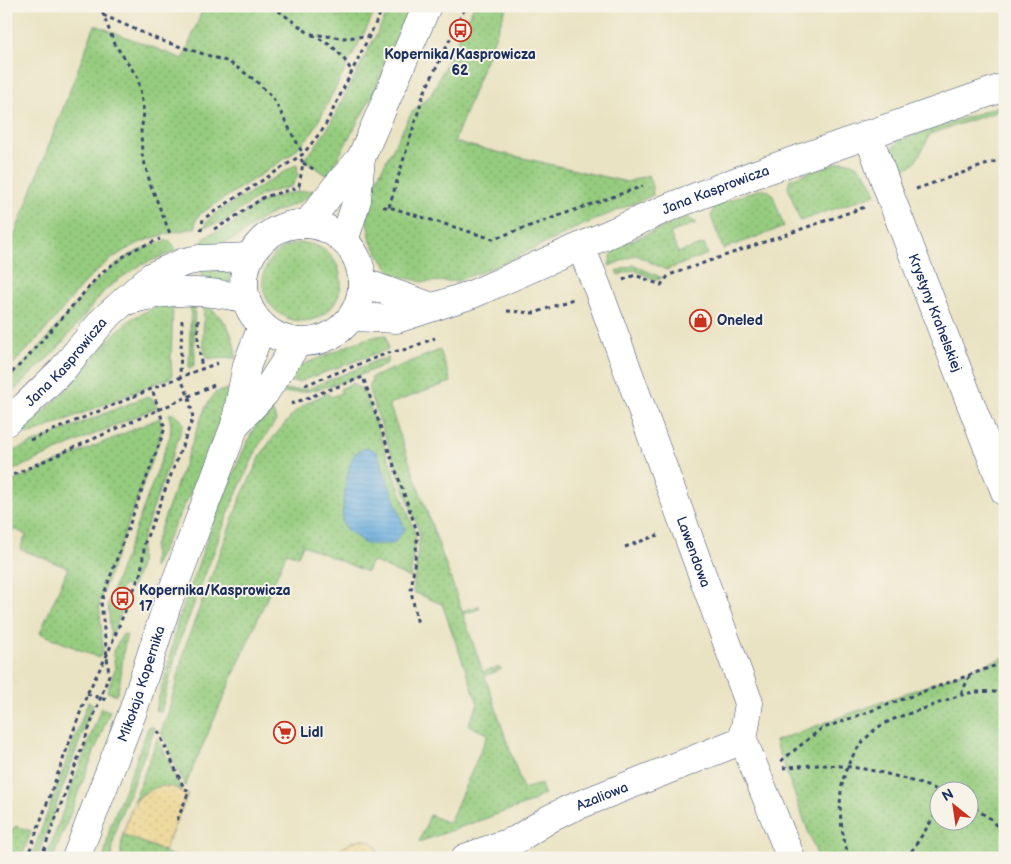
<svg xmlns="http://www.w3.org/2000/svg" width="1011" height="864" font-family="'Balsamiq Sans',sans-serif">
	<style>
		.grass { fill: url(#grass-dots); stroke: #587e6e; fill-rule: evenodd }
		.sand { fill: url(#sand-dots); stroke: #84847e }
		.water { fill: url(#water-rules); stroke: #436e9f }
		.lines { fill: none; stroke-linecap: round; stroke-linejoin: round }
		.minor-casing { stroke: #3a4a6d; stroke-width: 29 }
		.path { stroke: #3a4a6d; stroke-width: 3; stroke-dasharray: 4 4; stroke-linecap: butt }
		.minor { stroke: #fff; stroke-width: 28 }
		.labels { text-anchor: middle; stroke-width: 4; stroke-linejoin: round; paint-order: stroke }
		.poi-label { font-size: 14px; font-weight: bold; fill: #1b2f5e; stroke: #f7f3e8; text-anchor: start }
		.street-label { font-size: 14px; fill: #1b2f5e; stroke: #f7f3e8 }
	</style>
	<defs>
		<pattern id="grass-dots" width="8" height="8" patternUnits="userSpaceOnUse" patternTransform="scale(1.25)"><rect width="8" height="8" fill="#95cc7e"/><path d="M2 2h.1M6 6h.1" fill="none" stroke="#79a66a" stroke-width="1.8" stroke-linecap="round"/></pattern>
		<pattern id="sand-dots" width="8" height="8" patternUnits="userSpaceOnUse" patternTransform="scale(1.25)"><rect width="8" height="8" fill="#eeda9e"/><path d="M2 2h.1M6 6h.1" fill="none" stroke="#ccbb8a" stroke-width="1.8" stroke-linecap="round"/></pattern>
		<pattern id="water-rules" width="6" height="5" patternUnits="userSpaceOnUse" patternTransform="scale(1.25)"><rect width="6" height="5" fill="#6baee0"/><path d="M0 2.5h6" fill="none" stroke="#578eb9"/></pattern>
	</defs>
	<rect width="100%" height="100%" fill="#f7f3e8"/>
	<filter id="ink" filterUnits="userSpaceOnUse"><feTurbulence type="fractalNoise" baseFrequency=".02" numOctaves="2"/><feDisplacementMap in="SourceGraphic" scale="10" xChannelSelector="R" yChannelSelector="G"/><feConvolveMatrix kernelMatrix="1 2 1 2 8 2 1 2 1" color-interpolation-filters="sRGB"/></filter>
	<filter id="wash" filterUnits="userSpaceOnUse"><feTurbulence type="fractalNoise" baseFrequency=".0096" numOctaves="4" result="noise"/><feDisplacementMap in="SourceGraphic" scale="20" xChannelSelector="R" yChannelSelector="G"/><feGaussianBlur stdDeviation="1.12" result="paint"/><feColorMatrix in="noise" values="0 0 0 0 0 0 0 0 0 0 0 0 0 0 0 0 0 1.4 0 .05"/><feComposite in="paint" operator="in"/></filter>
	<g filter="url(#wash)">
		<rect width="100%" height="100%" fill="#eae3c3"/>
		<path class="grass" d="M204 6H313L342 17 347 6H378L319 120 312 133 292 154 200 214 196 219 195 228C169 233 144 238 122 252 93 269 74 295 54 320 39 338 23 355 6 371V257L95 25 183 59Z
			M391 6H412L373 94 328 176 306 161 305 157 314 148 328 128Z
			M474 6H507L454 142 627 182 648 175 652 186 653 195 574 229 507 262 457 281 422 282 392 274 371 242 367 220 368 206 375 182 412 112 431 95Z
			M1005 104V109L930 134C922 150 909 187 890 156L892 149 898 141Z
			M842 161C862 163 869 177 876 194L800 221 788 187 790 179Z
			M297 164 298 175 292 186 261 195 225 221 205 227 206 222 213 215Z
			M763 188 772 193 784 227 723 249 711 216 715 205Z
			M315 190C302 204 287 206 271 214 257 220 248 231 235 238 225 244 213 246 202 248 202 230 215 235 226 228 236 222 245 213 254 206 272 195 295 192 315 190Z
			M687 217 696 223 670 233 678 253 704 244 708 254 666 270 636 255 609 266 611 256 619 246Z
			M169 240 173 244 175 251 141 265 119 279 104 291 57 349 6 398V380C23 364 40 348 54 330 89 288 113 254 169 240Z
			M263 282a39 39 0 1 1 78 0a39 39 0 1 1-78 0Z
			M634 265 662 278 656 280 634 270 618 275 617 271Z
			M202 269 230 271 229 286 201 284Z
			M191 299 195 300 194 336 195 359 194 365 189 369Z
			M173 303 171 360 172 377 31 434 21 432 66 391 113 335 131 319 155 307Z
			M204 306C226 315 234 335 236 358 226 357 213 361 206 357L203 342Z
			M386 335 388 349 312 377 299 382 283 381C304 360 309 363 334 352 351 344 366 337 386 335Z
			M440 350 451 382 389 404 462 611 478 606H480L479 609 463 614 483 672 500 667 502 669 485 676 523 789 541 784 544 794 532 802 419 842 430 815 449 823 488 734 468 725 478 704 442 604 413 592 420 534 369 391 372 377Z
			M389 358 387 363 382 366C348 380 311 397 274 392L276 389 293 390 308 389 378 360Z
			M354 383 365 393 416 535 410 578 372 561 367 572 303 545 298 556 287 552 185 786 161 732 169 710 186 644 241 497 261 455 271 440 296 411 310 401 328 393 331 397 341 393 340 389Z
			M227 389H231L198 478 153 568 154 546 205 408 215 393Z
			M145 397 152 398 157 407 6 473V454Z
			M265 406 274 414 276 421 259 445 234 499 179 643 161 712 155 710 166 674 177 624 222 498 247 443Z
			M169 414C176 413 182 418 183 425L141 542 140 566 132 588 123 585 114 608 122 611 111 638 108 603 170 436 171 425Z
			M160 418 162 428 161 435 99 602 103 650 99 658 40 633 68 568 20 549 26 535 15 529 12 531 6 543V484Z
			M123 634 127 635C121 653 123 681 116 695L107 692 115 669 113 651Z
			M1005 657V858H818L775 741ZM938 792H968V822H938Z
			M88 702 93 704 37 858H31Z
			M101 708 110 711 55 853 52 858H46Z
			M149 726 155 728 117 824 113 843 112 858H104L110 827Z
			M158 737 182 791C161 783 152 789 134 801Z
			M16 826 31 831 22 858H10C6 848 7 832 16 826Z
			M123 834 178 858H121V849Z"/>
		<path class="sand" d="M160 786 173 787 188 794 164 851 123 834C132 808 131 796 160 786Z
			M361 839C372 840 380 847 378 858H333C339 848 350 842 361 839Z"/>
		<path class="water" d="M369 448 377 452 405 529 393 544H366L346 529 342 522C343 508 346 464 355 454 359 450 363 449 369 448Z"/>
	</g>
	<g filter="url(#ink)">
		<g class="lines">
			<defs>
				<g id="minor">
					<path id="s1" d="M868 134 891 198 1005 492"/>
					<path d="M307 224 334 189 361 158 427 6"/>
					<circle cx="303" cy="283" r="59"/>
					<path d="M344 241 357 200 361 158"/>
					<path id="s2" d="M581 247 598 289 749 703 743 740 791 858"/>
					<path d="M362 282 432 307"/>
					<path d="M126 301C136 299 147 295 157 294 185 290 218 292 246 299"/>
					<path id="s3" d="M352 317 397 319 473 294 672 206 750 176 1005 87"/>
					<path id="s4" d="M6 422 25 406 62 370 104 319 152 276 184 262 199 259 250 257"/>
					<path d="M235 425 264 394 298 342"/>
					<path id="s5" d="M76 858 133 711 167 605 235 425 247 365 262 326"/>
					<path id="s6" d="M465 858 516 840 549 819 569 809 743 740"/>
				</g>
			</defs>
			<use href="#minor" class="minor-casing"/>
			<path class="path" d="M97 6 102 11 114 43 138 78 144 113 141 131 142 154 151 186 171 236
				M272 6 310 34 343 38 369 36
				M103 15 159 40 229 62 255 80 273 98 303 154
				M312 35C333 45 340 51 352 72
				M303 163 315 170
				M299 186 303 163 300 157
				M916 189 1005 158
				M383 207H389L493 239 643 186
				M389 207 424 93 466 6
				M214 229 229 221 264 197 300 187
				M201 231 203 219 303 154 324 128 384 6
				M623 280 635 275 661 285 669 275 865 207
				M507 311 535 313 573 299
				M198 320V342L202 369
				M6 378 25 360 102 272 133 250 160 239
				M305 385 388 353 408 349 435 338
				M291 404 363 377 418 534 411 591 418 625
				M30 440 180 377 218 363
				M6 478 214 385
				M625 547 658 535
				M87 694 107 700
				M961 694 970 675
				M158 731 184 788 189 791 177 821
				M781 761 821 729 1005 662
				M783 768C839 759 891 772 943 792
				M968 804 991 819 1005 837
				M27 858 87 694 107 655 141 572 145 542 193 418 189 397 180 377 182 320
				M41 858 109 675 101 602 165 428 152 389
				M849 858C837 819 834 777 861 744 867 737 875 728 884 724 898 716 915 712 931 706 958 696 975 687 1005 694
				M907 858 938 811"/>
			<use href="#minor" class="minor"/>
		</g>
	</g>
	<defs>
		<symbol id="bus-ring" viewBox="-11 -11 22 22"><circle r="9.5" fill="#f7f3e8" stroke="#c8321e" stroke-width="1.5"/><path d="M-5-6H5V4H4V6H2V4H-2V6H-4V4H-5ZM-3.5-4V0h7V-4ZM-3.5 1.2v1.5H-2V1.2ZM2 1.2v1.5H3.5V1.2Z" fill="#c8321e"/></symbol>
		<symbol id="shop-ring" viewBox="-11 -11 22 22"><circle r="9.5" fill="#f7f3e8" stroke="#c8321e" stroke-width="1.5"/><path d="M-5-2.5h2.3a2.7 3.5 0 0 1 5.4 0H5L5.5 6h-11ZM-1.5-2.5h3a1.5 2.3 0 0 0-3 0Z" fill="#c8321e"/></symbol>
		<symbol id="supermarket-ring" viewBox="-11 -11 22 22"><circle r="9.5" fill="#f7f3e8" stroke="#c8321e" stroke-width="1.5"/><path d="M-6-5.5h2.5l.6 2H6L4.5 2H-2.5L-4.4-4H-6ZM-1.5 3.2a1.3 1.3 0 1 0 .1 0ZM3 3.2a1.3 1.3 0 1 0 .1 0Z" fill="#c8321e"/></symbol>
	</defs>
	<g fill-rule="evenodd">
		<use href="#bus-ring" x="448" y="18" width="25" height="25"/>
		<use href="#shop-ring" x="688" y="308" width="25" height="25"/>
		<use href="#bus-ring" x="110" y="586" width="25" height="25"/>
		<use href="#supermarket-ring" x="272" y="720" width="25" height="25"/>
	</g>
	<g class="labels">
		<g class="poi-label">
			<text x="460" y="59" text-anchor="middle">Kopernika/Kasprowicza<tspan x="460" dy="16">62</tspan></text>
			<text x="717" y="325">Oneled</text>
			<text x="139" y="595">Kopernika/Kasprowicza<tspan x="139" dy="16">17</tspan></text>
			<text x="300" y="737">Lidl</text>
		</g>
		<g class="street-label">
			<text dy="5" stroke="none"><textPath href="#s3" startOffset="389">Jana Kasprowicza</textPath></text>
			<text dy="5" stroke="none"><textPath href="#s1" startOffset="191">Krystyny Krahelskiej</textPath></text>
			<text dy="5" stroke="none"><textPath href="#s4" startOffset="85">Jana Kasprowicza</textPath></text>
			<text dy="5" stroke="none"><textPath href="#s2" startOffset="325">Lawendowa</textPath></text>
			<text dy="5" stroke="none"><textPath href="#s5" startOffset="186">Mikołaja Kopernika</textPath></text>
			<text dy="5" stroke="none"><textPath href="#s6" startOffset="151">Azaliowa</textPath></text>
		</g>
	</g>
	<rect width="1011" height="864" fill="none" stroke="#f7f3e8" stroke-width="25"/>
	<g transform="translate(954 806) rotate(330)"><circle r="24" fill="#f7f3e8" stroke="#9fa5b1"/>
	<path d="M0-4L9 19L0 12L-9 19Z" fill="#c8321e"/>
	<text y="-8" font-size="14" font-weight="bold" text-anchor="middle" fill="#1b2f5e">N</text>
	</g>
</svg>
